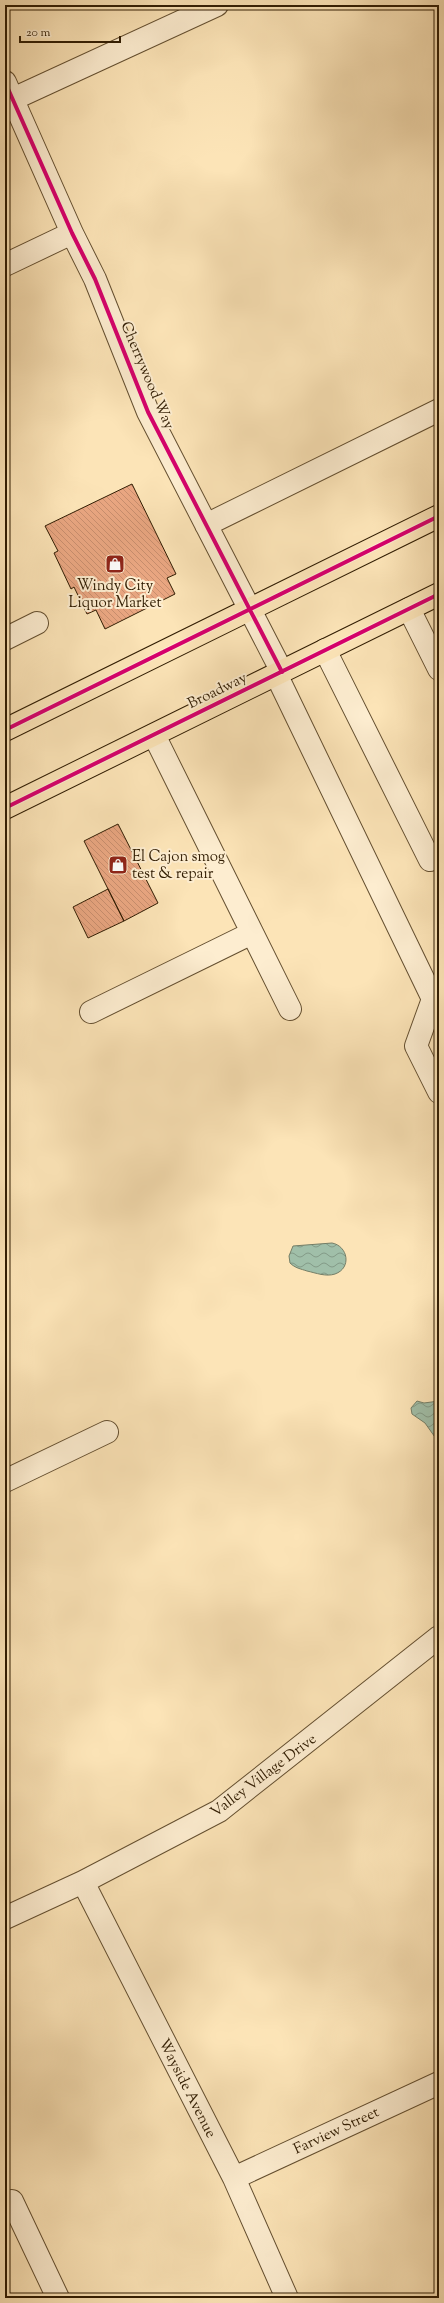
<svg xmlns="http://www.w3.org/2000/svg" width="444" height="2303" font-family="'Sorts Mill Goudy',serif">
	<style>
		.water { fill: url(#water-waves); stroke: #747e67 }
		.building { fill: url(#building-back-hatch); stroke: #311d03 }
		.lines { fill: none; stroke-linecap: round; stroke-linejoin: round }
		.minor-casing { stroke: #644f30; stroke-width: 24 }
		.major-casing { stroke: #311d03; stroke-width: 24 }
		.minor { stroke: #fdedd0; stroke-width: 22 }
		.major { stroke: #fce4b7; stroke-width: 22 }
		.cycleway-casing { stroke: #fdedd0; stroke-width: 6 }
		.cycleway { stroke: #d6006c; stroke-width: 4 }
		.labels { text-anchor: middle; stroke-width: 4; stroke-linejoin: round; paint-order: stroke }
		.street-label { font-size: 15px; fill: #311d03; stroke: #fdedd0 }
		.poi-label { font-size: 15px; fill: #311d03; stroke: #fdedd0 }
	</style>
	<defs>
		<pattern id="water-waves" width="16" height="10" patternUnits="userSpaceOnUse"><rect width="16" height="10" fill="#a0bfa9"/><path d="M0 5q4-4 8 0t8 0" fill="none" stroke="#839b87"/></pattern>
		<pattern id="building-back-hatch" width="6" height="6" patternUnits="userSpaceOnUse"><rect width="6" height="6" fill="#e9a681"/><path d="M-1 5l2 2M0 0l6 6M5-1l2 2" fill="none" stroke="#c88e6e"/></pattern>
	</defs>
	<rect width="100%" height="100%" fill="#fce4b7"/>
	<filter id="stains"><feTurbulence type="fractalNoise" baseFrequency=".005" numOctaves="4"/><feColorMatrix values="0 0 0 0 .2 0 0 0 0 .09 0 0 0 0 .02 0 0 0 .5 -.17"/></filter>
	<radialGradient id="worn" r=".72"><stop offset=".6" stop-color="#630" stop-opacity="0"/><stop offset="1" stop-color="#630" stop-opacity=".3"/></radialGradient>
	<path class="water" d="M332 1243C348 1246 352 1268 335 1274 326 1277 316 1273 307 1271 301 1269 295 1268 290 1263L289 1256 293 1246Z
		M417 1401 424 1403 439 1401V1440H437L425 1423 412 1414 411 1408Z"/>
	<path class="building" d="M132 484 176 574 167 578 175 594 105 629 96 610 87 614 74 587 71 589 54 553 58 551 45 526Z
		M118 824 158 903 124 921 84 841Z
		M108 889 124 921 88 938 73 907Z"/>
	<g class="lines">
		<defs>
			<path id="minor" d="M5 82 72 233 95 279 148 412 282 672
				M13 99 217 5
				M5 265 72 233
				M206 525 439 410
				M409 609 439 669
				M5 639 37 623
				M325 650 430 860
				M276 674 433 999 416 1046 439 1092
				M154 735 290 1009
				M91 1012 252 933
				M5 1481 107 1432
				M83 1882 234 2178 287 2298
				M5 1918 83 1882 219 1811 439 1637
				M234 2178 439 2083
				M5 2205 12 2201 58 2298"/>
			<path id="major" d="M5 730 439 516
				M5 808 439 594"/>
		</defs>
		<use href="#minor" class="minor-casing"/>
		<use href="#major" class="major-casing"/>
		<use href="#minor" class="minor"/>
		<use href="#major" class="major"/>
		<defs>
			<path id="cycleway" d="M5 82 72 233 95 279 148 412 282 672
				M5 730 439 516
				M5 808 439 594"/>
		</defs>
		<use href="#cycleway" class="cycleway-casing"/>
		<use href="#cycleway" class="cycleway"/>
	</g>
	<defs>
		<symbol id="shop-square" viewBox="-11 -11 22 22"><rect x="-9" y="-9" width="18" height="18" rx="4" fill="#8f2418" stroke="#fdedd0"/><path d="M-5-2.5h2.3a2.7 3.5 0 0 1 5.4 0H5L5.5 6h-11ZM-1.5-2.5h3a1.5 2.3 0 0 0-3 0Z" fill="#fff"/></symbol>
	</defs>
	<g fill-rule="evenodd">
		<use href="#shop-square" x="104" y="553" width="22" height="22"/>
		<use href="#shop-square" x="107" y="854" width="22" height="22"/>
	</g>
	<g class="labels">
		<g class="street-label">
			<text transform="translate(148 375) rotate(67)" y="5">Cherrywood Way</text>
			<text transform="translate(217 690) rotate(-26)" y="5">Broadway</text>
			<text transform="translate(263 1775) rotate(-37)" y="5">Valley Village Drive</text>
			<text transform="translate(188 2088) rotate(63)" y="5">Wayside Avenue</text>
			<text transform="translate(336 2130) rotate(-25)" y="5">Farview Street</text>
		</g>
		<g class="poi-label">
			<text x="115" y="590">Windy City<tspan x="115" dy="17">Liquor Market</tspan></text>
			<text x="132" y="861" text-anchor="start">El Cajon smog<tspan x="132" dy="17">test &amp; repair</tspan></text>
		</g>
	</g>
	<rect width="444" height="2303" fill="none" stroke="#fce4b7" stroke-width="20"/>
	<rect x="6" y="6" width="432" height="2291" fill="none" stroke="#311d03" stroke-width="2"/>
	<rect x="10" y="10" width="424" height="2283" fill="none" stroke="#311d03"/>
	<path d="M20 36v6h100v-6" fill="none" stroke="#311d03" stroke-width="2"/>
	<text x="26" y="36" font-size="12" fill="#311d03" stroke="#fdedd0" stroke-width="3" paint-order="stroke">20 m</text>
	<rect width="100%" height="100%" filter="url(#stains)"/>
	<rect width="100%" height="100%" fill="url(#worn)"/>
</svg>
